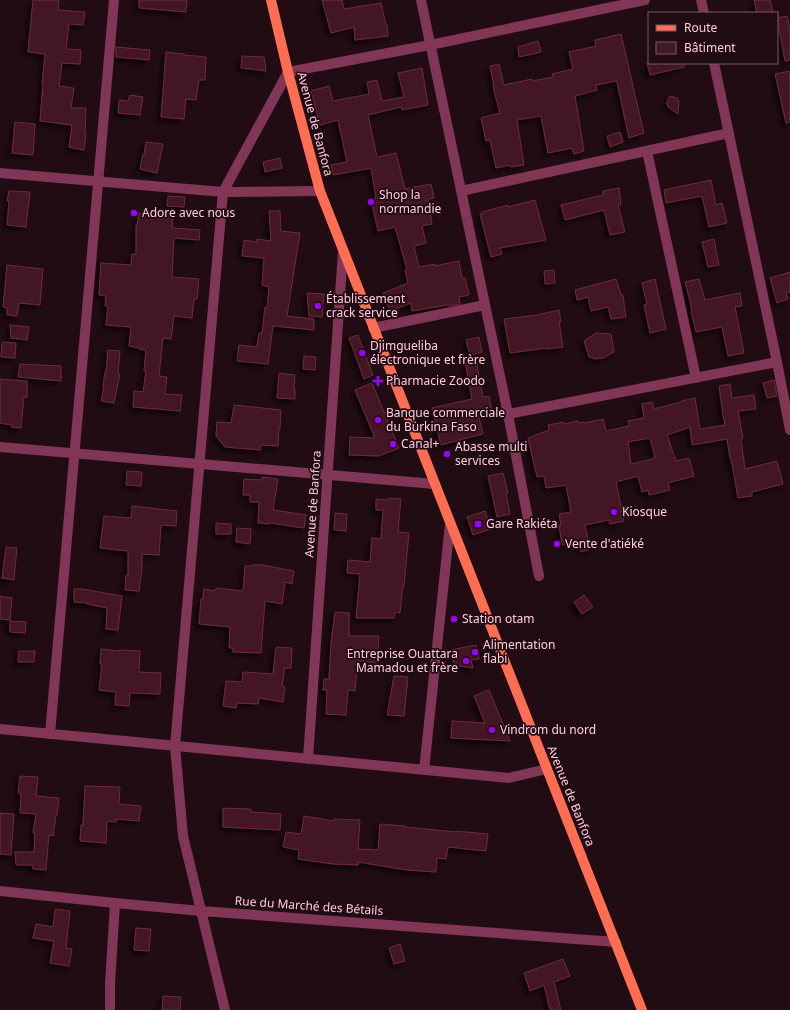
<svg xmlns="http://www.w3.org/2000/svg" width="790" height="1010" font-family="'Noto Sans',sans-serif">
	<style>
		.building { fill: #421823; stroke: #6f293c; fill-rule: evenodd; filter: url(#shadow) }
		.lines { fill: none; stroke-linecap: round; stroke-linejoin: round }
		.minor { stroke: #813656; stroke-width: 10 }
		.major { stroke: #ff6d52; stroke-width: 10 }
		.poi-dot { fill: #9a00f6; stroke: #200c12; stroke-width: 1.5 }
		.labels { text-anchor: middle; stroke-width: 3.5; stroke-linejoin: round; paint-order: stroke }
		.street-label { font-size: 12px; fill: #ffcbde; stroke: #200c12 }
		.poi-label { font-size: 12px; fill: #ffcbde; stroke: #200c12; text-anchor: start }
	</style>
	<defs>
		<filter id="shadow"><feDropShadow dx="-3.5" dy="3.5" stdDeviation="2" flood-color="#0009"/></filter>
	</defs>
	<rect width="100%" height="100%" fill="#200c12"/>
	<path class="building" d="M33 0H59L58 10 85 12 83 25 69 24 66 49 81 50 80 64 62 63 59 86 74 88 71 108H86L85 133 86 134 84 150 69 147 72 125 40 121 43 84H42L45 54 28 52Z
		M139 0H187L186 12 139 8Z
		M322 0H342L344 9 381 3 386 25H387L388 36 355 40 354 27 331 33Z
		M754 0H770L773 13H757Z
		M787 16 790 30V60L785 61 777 18Z
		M621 34 633 86H632L633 87 644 133 629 138 617 82 616 81 596 85 597 90 575 96 584 151 574 154 572 148 548 153 541 116 517 120 524 165 511 167 510 165 496 168 490 140 486 141 481 118 500 113 493 87H494L490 66 499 64 504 85 532 79V81L553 77 552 74 573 69 569 52 596 46 595 40Z
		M538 41 541 52 519 57 518 47Z
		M116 47 150 50 149 60 116 57Z
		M166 52 184 54V55L206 57 205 80H199L196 100 186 99 184 119 161 117Z
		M242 56 264 57 266 71 241 68Z
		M647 63H684V67L650 75Z
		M422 68 428 105 402 110 401 107 368 115 377 157 396 153 405 189 431 184 434 198 428 199 432 224 422 226 426 243 414 246 419 267 435 264V266L459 261 462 279 465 278 469 295 459 297 460 304 448 306V305L412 311 411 303 390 311 383 293 408 283 405 270 407 269 395 227 378 231 371 199 376 198 371 168 333 175 331 165 347 162 338 120 320 125 311 91 329 86 333 101 369 94 367 82 377 80 382 101 404 97 398 73Z
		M790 71V122L786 123 775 74Z
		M130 95 143 97 140 115 118 113 119 100 128 101Z
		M670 96 677 98 679 101 678 114 668 107 667 102Z
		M15 122 35 124 33 155 12 153Z
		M620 132 623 142 610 147 607 136Z
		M146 142 163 144 157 173 140 169 143 154 144 155Z
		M280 158 282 168 265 172 263 162Z
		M711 180 716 205 722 203 727 223 709 227 702 196 666 203 664 190Z
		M619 188 621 205H618L625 232 610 235 604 210 565 220 561 205 603 195V191Z
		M9 191 30 192 26 227 7 225 9 201H7Z
		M168 196 185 197 184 207 167 206Z
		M535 200 546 240 500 248 502 254 491 257 480 214 482 213V212L508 205V207Z
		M269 211H280L281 231 300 233 287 316 314 319V330L273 326 268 364 237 361 239 345 257 347 259 333H262L265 307 267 308 269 287 262 285 264 258 242 256 244 240 257 242V239L271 241Z
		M139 213 160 215V214L173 215 172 228 200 230 199 240 174 238 172 277 199 279 197 299H194L192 318 174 316 171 339 163 338 159 376 167 377 165 394 182 395 180 411 133 407 134 391 143 392 146 371H144L146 350 139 349V348L129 346 131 327 106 325 108 306H105L106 296 99 295 101 263 131 265 132 254H136V225H137Z
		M714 239 719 265 708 267 702 242Z
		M7 265 43 269 40 305 19 303 17 316 7 315V308L3 307Z
		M554 270 555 283 545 284 544 271Z
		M790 272V292L786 293 788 299 777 303 770 278Z
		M616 279 621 295H623L626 317 611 319 608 307 591 311 588 297 577 300 575 290Z
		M655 279 666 329 650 333 644 305 647 304 642 283Z
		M699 279 705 300 740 293 742 306 735 307 744 353 728 356 722 327 696 332 692 315 691 305 685 282Z
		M307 293 324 294 322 317 309 316Z
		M559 310 561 322H559L563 347 547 349V348L510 353 504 319 537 315Z
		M10 325 29 327 27 340 11 338Z
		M596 333 611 334 614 352 603 358 596 359 589 357 584 341Z
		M358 335 373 375 364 379 349 338Z
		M479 337 482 352 470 355 466 340Z
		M2 342 16 343 15 358 1 357Z
		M108 350 120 351 118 374H120L114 403 101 401 104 386H103L105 372H106Z
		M304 356 316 357 315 370 303 369Z
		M476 360 483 397 489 396 492 411 478 413 483 434 441 445 432 408 472 399 465 362Z
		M20 364 61 366V381L18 377Z
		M279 373 295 375 294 389H295V399L277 398Z
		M0 379 27 381V397H24L21 428 11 427 12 425 0 423Z
		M774 380 777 396 767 398 763 383Z
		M372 383 399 448 379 456 349 455 350 437 375 438 355 390Z
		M730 384 732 398 754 395 756 409 738 411 743 438 741 439 745 469 777 461 783 484 752 492V496L738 498 731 458H730L727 439 692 445 690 427 667 435 676 461 689 458 694 476 668 483 670 490 649 495 648 490 642 492 638 476 616 482 624 521 610 524 609 520 585 525 590 549 581 552 578 541 562 545 559 525H561L559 514 571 512 566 485 546 488 544 476 537 477 528 438 549 430 548 425 564 422V424L578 421 579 423 584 422V423L603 419 606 431 629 426 628 421 644 418 642 404 652 402 654 409 681 402V401L695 398 700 429 725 425 723 415 719 386ZM650 438 655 458H653V459L631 464 628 442Z
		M234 405 281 410 280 428H279L278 446 261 445 260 450 225 447 216 436 217 422 231 423Z
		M127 471 142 472 141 486 126 485Z
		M503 473 508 493H506L510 514 497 517 488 476Z
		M262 477 278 479 273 510 306 515 304 528 270 523 269 524 258 523 259 502H250V495H243L244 479 262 480Z
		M389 498 401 499 398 532 409 533 404 586H403L400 613 395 612 394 618H356L360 574 347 573 348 560 370 562 372 538 381 539 383 510H376V499L389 500Z
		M132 506 177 511 176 526 161 525 159 555 142 554V570L139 591 125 590 126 575H128V551L100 548 104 516 131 518Z
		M485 511 491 529 473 535 467 517Z
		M335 513 347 514 346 531 334 530Z
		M216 523 231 524V534H216Z
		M237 528 251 529 250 544 236 542Z
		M6 547 17 548 14 580 2 578Z
		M252 565H263L294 571 292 584 285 582 282 604 265 601 261 653 233 652V648H229L230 627 199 624 201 599H203L204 589 215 591 216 588 243 591 245 566H252Z
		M74 589H82L122 596 118 630 106 629 107 608 87 604 88 603 74 602Z
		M584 595 593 607 582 614 574 602Z
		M0 596 12 598 10 620 0 619Z
		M335 612 349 613V636H379L377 663 358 661 355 691 348 690 346 715 326 714 327 690H323L324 679H329L331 643Z
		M10 621 26 622 25 633 10 632Z
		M476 645 479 659 471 660 473 668 454 665 451 650Z
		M276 647 292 648 291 668H285L282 686 285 687 283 702 259 698 258 704 237 703 236 708 223 706 226 681 242 682 243 672 273 674Z
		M101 649 119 651V650L140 651 139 672 161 673 160 694 130 693 129 706 115 705 116 692 99 690 102 664H100Z
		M19 651H35L34 662H18Z
		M394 676 408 677 404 716 387 715Z
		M489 690 510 741 451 738 452 721 485 723 474 696Z
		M20 776 38 777 36 796 59 798 57 815H56L53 836 49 835 46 870 33 869V865H16L15 852H34L35 833H33L36 814 20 813 21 794 18 793Z
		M85 786 120 787 119 804 141 806 139 821 117 819 116 822 107 821 106 843 80 841 81 825 83 826Z
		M223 808 251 809V812L281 814 280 830 223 827Z
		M0 813 14 814 11 855 0 854Z
		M304 816 334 821V819L360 820 358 849 378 850 380 824 405 826V827L456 832V831L488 834 486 851 448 847 446 859 437 858 436 872 407 870 358 862V865L333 864 298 859 299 850 283 847 286 832 301 834Z
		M55 909 70 911 66 948 72 949 69 966 50 963 54 941 33 938 36 924 53 927Z
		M136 928 151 929 149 951 134 950Z
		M400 944 405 961 394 964 389 948Z
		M563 959 570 976 554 982 561 1010H550L544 985 530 991 524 973Z
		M163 996 181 997 180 1010H162Z"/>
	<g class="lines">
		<path class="minor" d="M421 0 508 414 539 576
			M701 0 704 13
			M714 63 777 362 790 430
			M647 151 696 378
			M0 173 223 192 320 191
			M461 191 729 133
			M373 328 485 305
			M508 414 777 362
			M0 447 435 484
			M0 729 509 778 547 769
			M50 734 114 0
			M308 759 343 251
			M424 770 450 524
			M0 891 115 903 201 911 616 942
			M110 1010V984L115 903
			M225 1010 183 836 175 746 223 192 288 72 430 45 645 0"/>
		<path class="major" d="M271 0 288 72 320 191 547 769 642 1010"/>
	</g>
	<g class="poi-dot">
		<circle cx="371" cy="202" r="4"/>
		<circle cx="134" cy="213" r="4"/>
		<circle cx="318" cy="306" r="4"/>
		<circle cx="362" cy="353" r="4"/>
		<path d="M376 375h4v4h4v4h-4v4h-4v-4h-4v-4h4z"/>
		<circle cx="378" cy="420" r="4"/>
		<circle cx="393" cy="444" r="4"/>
		<circle cx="447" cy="454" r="4"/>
		<circle cx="614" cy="512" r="4"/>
		<rect x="474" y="520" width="8" height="8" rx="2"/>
		<circle cx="557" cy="544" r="4"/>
		<circle cx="454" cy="619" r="4"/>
		<circle cx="475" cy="652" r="4"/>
		<circle cx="466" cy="661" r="4"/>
		<circle cx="492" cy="730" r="4"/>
	</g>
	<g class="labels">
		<g class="street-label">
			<text transform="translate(315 124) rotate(75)" y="4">Avenue de Banfora</text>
			<text transform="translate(313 504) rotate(-86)" y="4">Avenue de Banfora</text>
			<text transform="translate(571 796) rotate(68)" y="4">Avenue de Banfora</text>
			<text transform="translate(309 906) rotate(4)" y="4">Rue du Marché des Bétails</text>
		</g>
		<g class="poi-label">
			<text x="379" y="199">Shop la<tspan x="379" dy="14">normandie</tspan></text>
			<text x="142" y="217">Adore avec nous</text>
			<text x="326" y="303">Établissement<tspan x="326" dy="14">crack service</tspan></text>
			<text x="370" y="350">Djimgueliba<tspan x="370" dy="14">électronique et frère</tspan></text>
			<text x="386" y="385">Pharmacie Zoodo</text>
			<text x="386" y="417">Banque commerciale<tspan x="386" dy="14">du Burkina Faso</tspan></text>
			<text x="401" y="448">Canal+</text>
			<text x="455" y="451">Abasse multi<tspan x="455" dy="14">services</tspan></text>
			<text x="622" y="516">Kiosque</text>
			<text x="486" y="528">Gare Rakiéta</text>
			<text x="565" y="548">Vente d'atiéké</text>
			<text x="462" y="623">Station otam</text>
			<text x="483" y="649">Alimentation<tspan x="483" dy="14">flabi</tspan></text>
			<text x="458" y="658" text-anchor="end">Entreprise Ouattara<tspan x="458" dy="14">Mamadou et frère</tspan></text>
			<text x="500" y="734">Vindrom du nord</text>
		</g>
	</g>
	<rect x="648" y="12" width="130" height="52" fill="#200c12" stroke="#795864"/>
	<rect x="656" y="25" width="20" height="6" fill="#ff6d52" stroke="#795864"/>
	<text x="684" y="32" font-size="12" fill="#ffcbde">Route</text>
	<rect x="656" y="42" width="20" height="12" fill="#421823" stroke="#795864"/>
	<text x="684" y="52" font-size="12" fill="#ffcbde">Bâtiment</text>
</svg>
